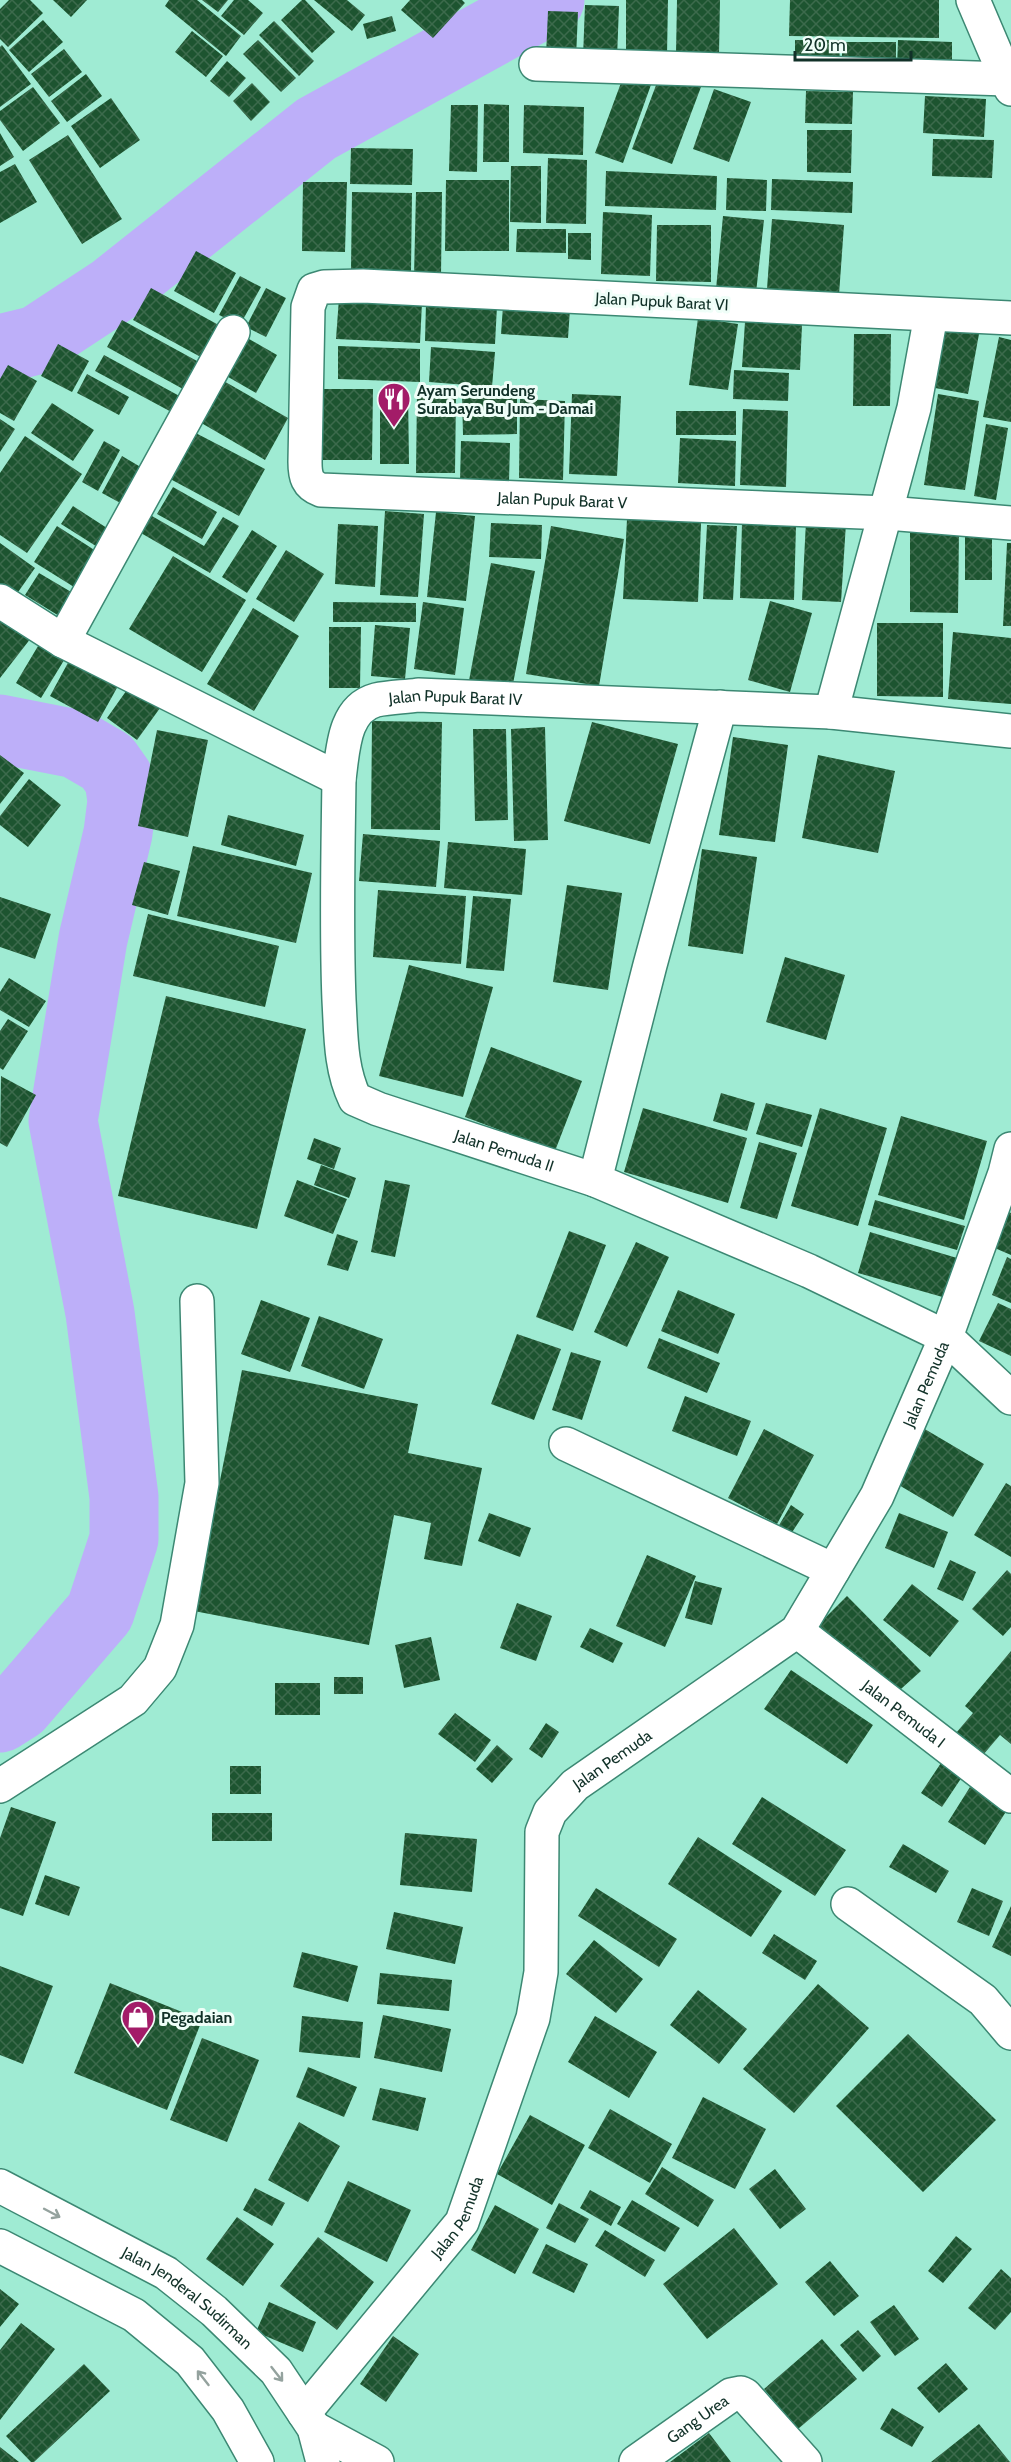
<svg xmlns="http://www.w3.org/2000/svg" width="1011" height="2462" font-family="Cabin,sans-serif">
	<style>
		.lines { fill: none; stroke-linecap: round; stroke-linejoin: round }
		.river { stroke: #bdaff9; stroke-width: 69 }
		.building { fill: url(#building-cross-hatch) }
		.minor-casing { stroke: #3c8873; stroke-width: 36 }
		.highway-casing { stroke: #3c8873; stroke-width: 36 }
		.minor { stroke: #fff; stroke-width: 33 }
		.highway { stroke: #fff; stroke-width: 33 }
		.oneway { stroke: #94a29e }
		.labels { text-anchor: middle; stroke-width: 6; stroke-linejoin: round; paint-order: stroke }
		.street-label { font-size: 16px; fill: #113128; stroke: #effef8 }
		.poi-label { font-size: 16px; font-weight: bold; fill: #113128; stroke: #effef8; text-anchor: start }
	</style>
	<defs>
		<pattern id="building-cross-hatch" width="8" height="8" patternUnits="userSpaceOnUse" patternTransform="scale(1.5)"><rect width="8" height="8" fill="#1d5430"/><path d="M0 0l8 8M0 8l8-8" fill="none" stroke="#3c6a4c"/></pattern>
	</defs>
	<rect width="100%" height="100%" fill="#9febd3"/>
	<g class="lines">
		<path class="river" d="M0 349 37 340 113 290 316 129 550 0
			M0 729 76 744 107 762 119 779 122 801 118 833 93 939 63 1121 100 1313 124 1497V1539L100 1612 19 1706 0 1718"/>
	</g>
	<path class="building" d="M9 0H30L43 13 8 47 0 39V9Z
		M53 0H87L71 17Z
		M169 0H197L241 36 226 56 165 6Z
		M202 0H228L218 12Z
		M234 0H248L263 13 244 35 221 16Z
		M302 0H305L335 32 312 53 281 20Z
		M314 0H347L365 15 352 31Z
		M410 0H462L465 3 433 38 401 10Z
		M626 0H668L667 55 626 54Z
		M677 0H720L719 54 676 53Z
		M790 0H939V38L789 36Z
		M585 5 619 6 617 58 583 57Z
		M548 11 578 12 576 58 546 56Z
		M392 16 396 31 367 39 363 24Z
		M43 20 63 42 29 72 9 50Z
		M274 21 314 61 299 76 259 35Z
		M192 31 223 56 206 77 175 52Z
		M258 40 296 78 281 92 243 54Z
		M795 40H839L840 65H795Z
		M898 40 952 42V67H897Z
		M842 42H896V65H842Z
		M2 45 31 84 0 107V47Z
		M64 49 82 72 49 97 31 74Z
		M227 61 246 78 229 97 210 81Z
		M625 72 652 82 623 163 595 153Z
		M661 72 701 87 672 164 632 149Z
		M86 74 102 96 67 122 51 101Z
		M252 83 270 102 251 121 233 101Z
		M33 87 60 123 23 151 0 120V111Z
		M714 89 751 102 729 162 693 149Z
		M806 91 853 92 852 124 805 123Z
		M925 96 986 99 984 137 923 133Z
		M111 98 140 140 100 168 71 126Z
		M484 104 509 105V162H483Z
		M451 105H478L477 172 449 171Z
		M524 105 584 107 583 155 523 153Z
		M807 130H852L851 173 807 172Z
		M0 133 14 157 0 166Z
		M68 135 122 219 82 244 29 160Z
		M933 139 994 140 992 178 932 176Z
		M351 148 413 149 412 185 350 184Z
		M548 158 587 160 586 224 546 223Z
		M15 164 37 202 0 223V172Z
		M511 166H541V223L510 222Z
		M606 171 717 176 716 210 605 206Z
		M727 178 767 180 766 211 726 210Z
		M772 179 853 182 852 213 771 210Z
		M446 180H509V251H445Z
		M303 182H347L345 252 302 251Z
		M352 192 412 193 411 271 351 270Z
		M416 192H442L441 277H414Z
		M603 212 652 215 650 276 601 274Z
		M723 216 764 220 756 293 716 289Z
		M772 219 844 225 839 295 767 289Z
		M657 225H711V282L656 281Z
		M517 229H566V253L516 252Z
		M568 233H591V260L568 259Z
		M196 251 236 273 214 313 174 291Z
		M240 276 261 287 240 325 219 315Z
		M151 288 226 329 208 361 133 320Z
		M266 288 286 298 266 337 246 327Z
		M339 298 422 303 420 343 336 339Z
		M426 303 497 306 495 344 425 341Z
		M503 306 570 309 568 338 501 334Z
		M698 318 738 324 728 390 689 385Z
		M122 320 208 367 192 394 107 347Z
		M745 322 802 325 800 370 742 367Z
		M946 328 979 334 968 394 935 388Z
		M237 332 277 355 256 393 216 370Z
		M854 334H891L890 406H853Z
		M999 337 1011 340V422L983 417Z
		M58 344 89 361 72 392 41 376Z
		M338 346 420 349V382L338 379Z
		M431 347 495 352 492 387 429 382Z
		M104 355 185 399 177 415 95 371Z
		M8 365 37 381 14 421 0 413V379Z
		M734 370 789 373 788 401 733 399Z
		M87 374 129 397 119 415 77 393Z
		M215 376 288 418 265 460 191 417Z
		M319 389H373L372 460H319Z
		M380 391H408L409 464H380Z
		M417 393 456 394 455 473H416Z
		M462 394H517V434L463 435Z
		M572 394 621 396 617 476 569 474Z
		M938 394 979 401 965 490 924 485Z
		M520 399 565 401 563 480 519 478Z
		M52 403 94 430 73 461 31 433Z
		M743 409 788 411 786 487 740 485Z
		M676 411H736V435H676Z
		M0 419 15 429 0 452Z
		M986 424 1008 428 996 500 974 496Z
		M186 428 265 469 239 516 161 474Z
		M25 436 82 474 27 553 0 535V473Z
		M680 438 736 441 735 486 678 483Z
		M104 441 120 450 98 491 82 482Z
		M461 441 510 443 509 482 460 481Z
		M122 456 144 469 124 505 102 493Z
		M173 487 217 512 202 539 157 514Z
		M73 506 110 530 99 548 61 524Z
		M385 511 424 514 418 597 380 595Z
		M145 512 204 546 223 517 239 526 210 573 134 529Z
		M436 512 475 516 466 601 427 597Z
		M627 519 701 523 698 602 623 599Z
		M806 521 846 523 841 602 802 600Z
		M491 523 542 525 541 559 489 557Z
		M742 523 796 525 794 600 740 598Z
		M338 524 378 526 375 587 335 584Z
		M707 525 737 526 733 600 703 599Z
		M57 526 96 551 74 587 34 562Z
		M551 526 624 539 599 686 526 674Z
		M252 530 277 546 247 593 222 577Z
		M910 530 959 531 958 613 910 612Z
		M965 536H992V580H965Z
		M0 543 35 568 16 595 0 584Z
		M1007 543H1011V626H1003Z
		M286 550 324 574 294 622 256 599Z
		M173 556 246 600 202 672 129 629Z
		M491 563 535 571 511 694 468 686Z
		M39 573 78 596 64 619 25 595Z
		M770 601 812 613 790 692 748 680Z
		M333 602 416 603V622H333Z
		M423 602 464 608 455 675 414 669Z
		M253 608 299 636 254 711 207 684Z
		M0 614 31 638 0 678Z
		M877 623H943V697L877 696Z
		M375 625 410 628 405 679 371 676Z
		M329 627H361L360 688H329Z
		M953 632 1011 638V704L948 699Z
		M41 641 66 657 41 698 16 683Z
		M70 659 118 686 98 722 50 696Z
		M129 687 160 708 137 740 107 718Z
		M372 721 442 722 440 830 371 829Z
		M592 722 678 744 650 844 564 821Z
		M545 727 548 840 514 841 511 729Z
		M473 729H506L508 820 475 821Z
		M157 730 208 740 188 837 138 826Z
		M733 737 788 745 775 842 719 835Z
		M0 755 24 773 0 804Z
		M818 755 895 771 878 853 802 838Z
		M29 779 61 805 28 847 0 825V816Z
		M228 815 304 835 296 866 221 845Z
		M363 834 440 841 436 887 359 881Z
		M448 842 526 849 522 895 444 888Z
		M193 846 312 873 296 943 177 916Z
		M702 849 757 857 743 954 688 946Z
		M144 862 180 871 168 915 132 905Z
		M567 885 622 893 608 990 553 982Z
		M378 890 466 896 461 964 373 957Z
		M473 896 511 899 504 971 466 968Z
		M0 897 51 914 35 959 0 947Z
		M148 914 279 946 265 1007 133 976Z
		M785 957 845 975 826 1040 766 1022Z
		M409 965 493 987 463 1097 379 1076Z
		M9 978 46 1001 29 1027 0 1010V992Z
		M166 996 306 1029 257 1229 118 1196Z
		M8 1019 28 1031 3 1070 0 1068V1031Z
		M491 1047 582 1081 555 1151 465 1117Z
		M1 1076 36 1095 7 1147 0 1143Z
		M721 1093 755 1103 747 1131 713 1121Z
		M766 1103 812 1115 802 1147 756 1134Z
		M643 1108 747 1138 728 1203 624 1172Z
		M820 1108 887 1128 858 1226 791 1206Z
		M901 1116 987 1141 964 1220 878 1195Z
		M314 1138 341 1148 334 1169 307 1159Z
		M759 1142 797 1153 777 1219 740 1208Z
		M321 1165 356 1178 349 1198 314 1185Z
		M297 1180 347 1199 333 1234 284 1216Z
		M385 1180 410 1185 395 1257 371 1252Z
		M875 1200 965 1226 957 1250 868 1225Z
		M1005 1210 1011 1213V1255L990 1246Z
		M569 1231 606 1245 573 1331 536 1317Z
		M870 1232 957 1258 946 1298 858 1273Z
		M337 1234 358 1241 348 1271 327 1265Z
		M636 1242 669 1257 627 1347 594 1332Z
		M1007 1257 1011 1259V1303L992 1295Z
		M678 1290 735 1314 718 1354 661 1331Z
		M261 1300 310 1318 290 1372 241 1354Z
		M998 1303 1011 1309V1356L979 1341Z
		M319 1316 383 1339 364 1389 301 1366Z
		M517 1334 561 1349 534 1420 491 1404Z
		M659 1338 720 1363 707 1393 647 1368Z
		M571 1352 601 1361 582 1420 552 1410Z
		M242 1370 418 1404 408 1453 482 1468 462 1566 424 1559 431 1523 394 1515 369 1645 194 1611Z
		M685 1396 751 1421 737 1456 672 1431Z
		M923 1428 984 1464 953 1517 892 1481Z
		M764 1429 814 1455 777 1524 728 1498Z
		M1006 1483 1011 1486V1557L974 1535Z
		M791 1505 804 1514 787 1540 775 1532Z
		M489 1513 531 1528 520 1557 478 1541Z
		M899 1513 948 1532 934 1568 885 1548Z
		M647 1555 696 1576 665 1647 616 1626Z
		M950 1560 976 1572 963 1601 937 1589Z
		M1007 1570 1011 1574V1627L1003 1636 972 1609Z
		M695 1581 722 1588 712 1625 685 1618Z
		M912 1584 959 1621 930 1657 883 1620Z
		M847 1596 921 1671 892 1697 817 1626Z
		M517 1603 552 1616 536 1661 500 1648Z
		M590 1628 623 1643 613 1663 580 1647Z
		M431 1637 440 1680 404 1688 395 1645Z
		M1011 1651V1744L1000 1735 983 1755 956 1733 973 1713 965 1706Z
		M791 1670 873 1725 847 1764 764 1709Z
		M334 1677H363V1694H334Z
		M275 1683H320V1715H275Z
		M455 1713 491 1740 475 1762 438 1734Z
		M546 1723 559 1732 542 1758 529 1749Z
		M497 1745 513 1759 492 1783 476 1769Z
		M943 1760 964 1774 942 1807 921 1793Z
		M230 1766H261V1794H230Z
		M970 1787 1007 1810 985 1845 948 1822Z
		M762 1797 846 1850 815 1896 732 1844Z
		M11 1807 56 1822 23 1916 0 1908V1838Z
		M212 1813H272V1841H212Z
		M405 1833 477 1839 472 1892 400 1885Z
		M698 1837 782 1891 751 1937 668 1884Z
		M903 1844 949 1871 936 1893 889 1867Z
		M45 1875 80 1887 69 1916 35 1904Z
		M596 1888 677 1939 659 1967 578 1916Z
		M972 1888 1003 1901 989 1936 957 1922Z
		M1011 1906V1956L992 1947Z
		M394 1912 463 1927 455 1964 386 1949Z
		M774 1934 817 1961 805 1980 762 1953Z
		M594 1940 643 1979 616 2013 566 1974Z
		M302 1952 358 1966 348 2002 293 1987Z
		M0 1966 53 1986 23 2064 0 2055Z
		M380 1973 452 1980 449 2011 377 2004Z
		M110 1983 202 2020 167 2110 74 2073Z
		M818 1984 869 2028 794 2113 743 2069Z
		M698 1990 747 2029 719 2064 670 2025Z
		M383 2015 451 2029 442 2072 374 2058Z
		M302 2016 363 2022 360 2058 299 2052Z
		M595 2016 657 2052 629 2098 568 2062Z
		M908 2034 996 2120 923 2192 836 2106Z
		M202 2038 259 2060 227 2142 170 2120Z
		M308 2067 357 2087 344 2117 296 2097Z
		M380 2088 426 2098 418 2131 372 2120Z
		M703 2097 766 2129 735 2189 672 2158Z
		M610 2109 672 2144 650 2183 588 2148Z
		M530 2115 585 2145 552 2205 497 2174Z
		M299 2122 340 2146 308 2202 268 2180Z
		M662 2167 714 2200 698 2227 645 2194Z
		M775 2169 806 2209 780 2229 749 2189Z
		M348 2181 411 2210 387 2262 324 2232Z
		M255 2188 285 2203 272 2226 243 2210Z
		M590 2190 621 2207 611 2226 580 2208Z
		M632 2200 680 2228 665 2252 617 2224Z
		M559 2203 589 2219 575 2243 546 2228Z
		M495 2205 539 2229 515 2274 471 2250Z
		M237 2217 274 2244 243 2286 206 2259Z
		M734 2228 778 2284 707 2339 663 2284Z
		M605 2230 655 2260 645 2277 595 2246Z
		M956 2236 972 2249 943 2283 928 2271Z
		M318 2237 374 2282 337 2330 280 2286Z
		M546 2244 588 2264 574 2293 532 2273Z
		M830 2261 859 2296 834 2316 805 2282Z
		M1001 2269 1011 2278V2312L995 2330 968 2308Z
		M0 2289 19 2304 0 2327Z
		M269 2302 316 2322 303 2352 256 2332Z
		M894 2305 919 2339 895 2356 870 2322Z
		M21 2323 55 2349 0 2420V2350Z
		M858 2330 881 2356 863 2372 840 2345Z
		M393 2336 419 2354 386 2402 360 2384Z
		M822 2339 857 2379 798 2429 764 2389Z
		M946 2363 968 2389 939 2413 917 2388Z
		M84 2364 110 2391 34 2462H31L6 2436Z
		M892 2408 924 2427 912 2447 880 2429Z
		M979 2424 1010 2462H931Z
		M709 2433 731 2462H670Z
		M0 2447 19 2462H0Z"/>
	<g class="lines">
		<defs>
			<g id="minor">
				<path d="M973 0 1011 89"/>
				<path d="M536 64 1007 79"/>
				<path id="s1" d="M1011 318 363 286 324 287 314 290 308 307 305 462C305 476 307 485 321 490L887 513 1011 523"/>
				<path id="s2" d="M0 601 63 641 339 779C343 751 343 709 376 700 390 697 405 697 418 695L831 712 1011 731"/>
				<path d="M63 641 233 332"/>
				<path d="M831 712 914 408 931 315"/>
				<path id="s3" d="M339 779C338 853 336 926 339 1000 341 1034 340 1068 355 1099L378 1109 595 1180 809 1271 946 1337 1011 1398"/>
				<path d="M595 1180 650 965 720 707"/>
				<path d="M566 1444 833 1570"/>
				<path id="s4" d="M797 1631 1011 1796"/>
				<path d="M0 1786 133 1700 160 1668 177 1625 202 1483 197 1301"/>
				<path d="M848 1904 983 2000 1011 2033"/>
				<path id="s5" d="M304 2413 462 2222 533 2018 541 1972 542 1832 550 1812 575 1785 797 1631 877 1496 946 1337 1005 1173 1011 1149"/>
				<path d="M314 2428 377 2462"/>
				<path id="s6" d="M636 2462 731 2395 741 2393 745 2395 805 2462"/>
			</g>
			<g id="highway">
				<path id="s7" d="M0 2186 166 2273 214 2311 276 2371 314 2428 323 2462"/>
				<path d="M0 2246 134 2315 190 2361 228 2410 257 2462"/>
			</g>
		</defs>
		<use href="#minor" class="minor-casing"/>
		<use href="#highway" class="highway-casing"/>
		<use href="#minor" class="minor"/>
		<use href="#highway" class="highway"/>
	</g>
	<defs><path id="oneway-shaft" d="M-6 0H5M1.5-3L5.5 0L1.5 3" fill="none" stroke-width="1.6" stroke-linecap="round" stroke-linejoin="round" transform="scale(1.5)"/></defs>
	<g class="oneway">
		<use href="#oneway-shaft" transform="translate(52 2213) rotate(28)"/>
		<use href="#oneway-shaft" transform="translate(277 2374) rotate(52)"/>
		<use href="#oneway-shaft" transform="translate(203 2378) rotate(-128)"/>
	</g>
	<defs>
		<symbol id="restaurant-pin" viewBox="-11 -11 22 30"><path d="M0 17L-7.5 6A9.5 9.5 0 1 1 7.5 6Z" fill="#a31c68" stroke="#effef8"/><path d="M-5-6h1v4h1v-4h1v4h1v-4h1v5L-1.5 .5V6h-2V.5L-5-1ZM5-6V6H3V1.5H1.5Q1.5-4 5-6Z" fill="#fff"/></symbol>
		<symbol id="shop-pin" viewBox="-11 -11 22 30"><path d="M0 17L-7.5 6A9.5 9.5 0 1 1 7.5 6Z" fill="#a31c68" stroke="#effef8"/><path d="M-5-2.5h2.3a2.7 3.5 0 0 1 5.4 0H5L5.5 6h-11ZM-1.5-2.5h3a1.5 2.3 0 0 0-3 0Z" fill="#fff"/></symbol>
	</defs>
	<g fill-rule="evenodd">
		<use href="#restaurant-pin" x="375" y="380" width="38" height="52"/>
		<use href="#shop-pin" x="119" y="1998" width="38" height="52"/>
	</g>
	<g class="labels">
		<g class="street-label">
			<text transform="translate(662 301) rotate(3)" y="6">Jalan Pupuk Barat VI</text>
			<text dy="6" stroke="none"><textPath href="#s1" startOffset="1148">Jalan Pupuk Barat V</textPath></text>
			<text dy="6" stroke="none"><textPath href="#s2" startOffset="556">Jalan Pupuk Barat IV</textPath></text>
			<text dy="6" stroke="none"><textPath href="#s3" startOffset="480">Jalan Pemuda II</textPath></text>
			<text dy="6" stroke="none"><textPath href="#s5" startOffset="1258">Jalan Pemuda</textPath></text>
			<text dy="6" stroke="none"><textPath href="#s4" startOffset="135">Jalan Pemuda I</textPath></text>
			<text dy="6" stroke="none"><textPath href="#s5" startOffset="754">Jalan Pemuda</textPath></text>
			<text dy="6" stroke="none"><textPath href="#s5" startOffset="250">Jalan Pemuda</textPath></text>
			<text dy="6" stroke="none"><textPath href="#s7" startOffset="219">Jalan Jenderal Sudirman</textPath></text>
			<text dy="6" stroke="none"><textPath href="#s6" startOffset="75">Gang Urea</textPath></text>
		</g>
		<g class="poi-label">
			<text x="417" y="396">Ayam Serundeng<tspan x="417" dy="18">Surabaya Bu Jum - Damai</tspan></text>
			<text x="161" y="2023">Pegadaian</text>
		</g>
	</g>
	<path d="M795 51v9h116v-9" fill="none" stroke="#113128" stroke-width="3"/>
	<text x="804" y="51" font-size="18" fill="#113128" stroke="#effef8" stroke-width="4.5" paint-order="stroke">20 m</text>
</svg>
